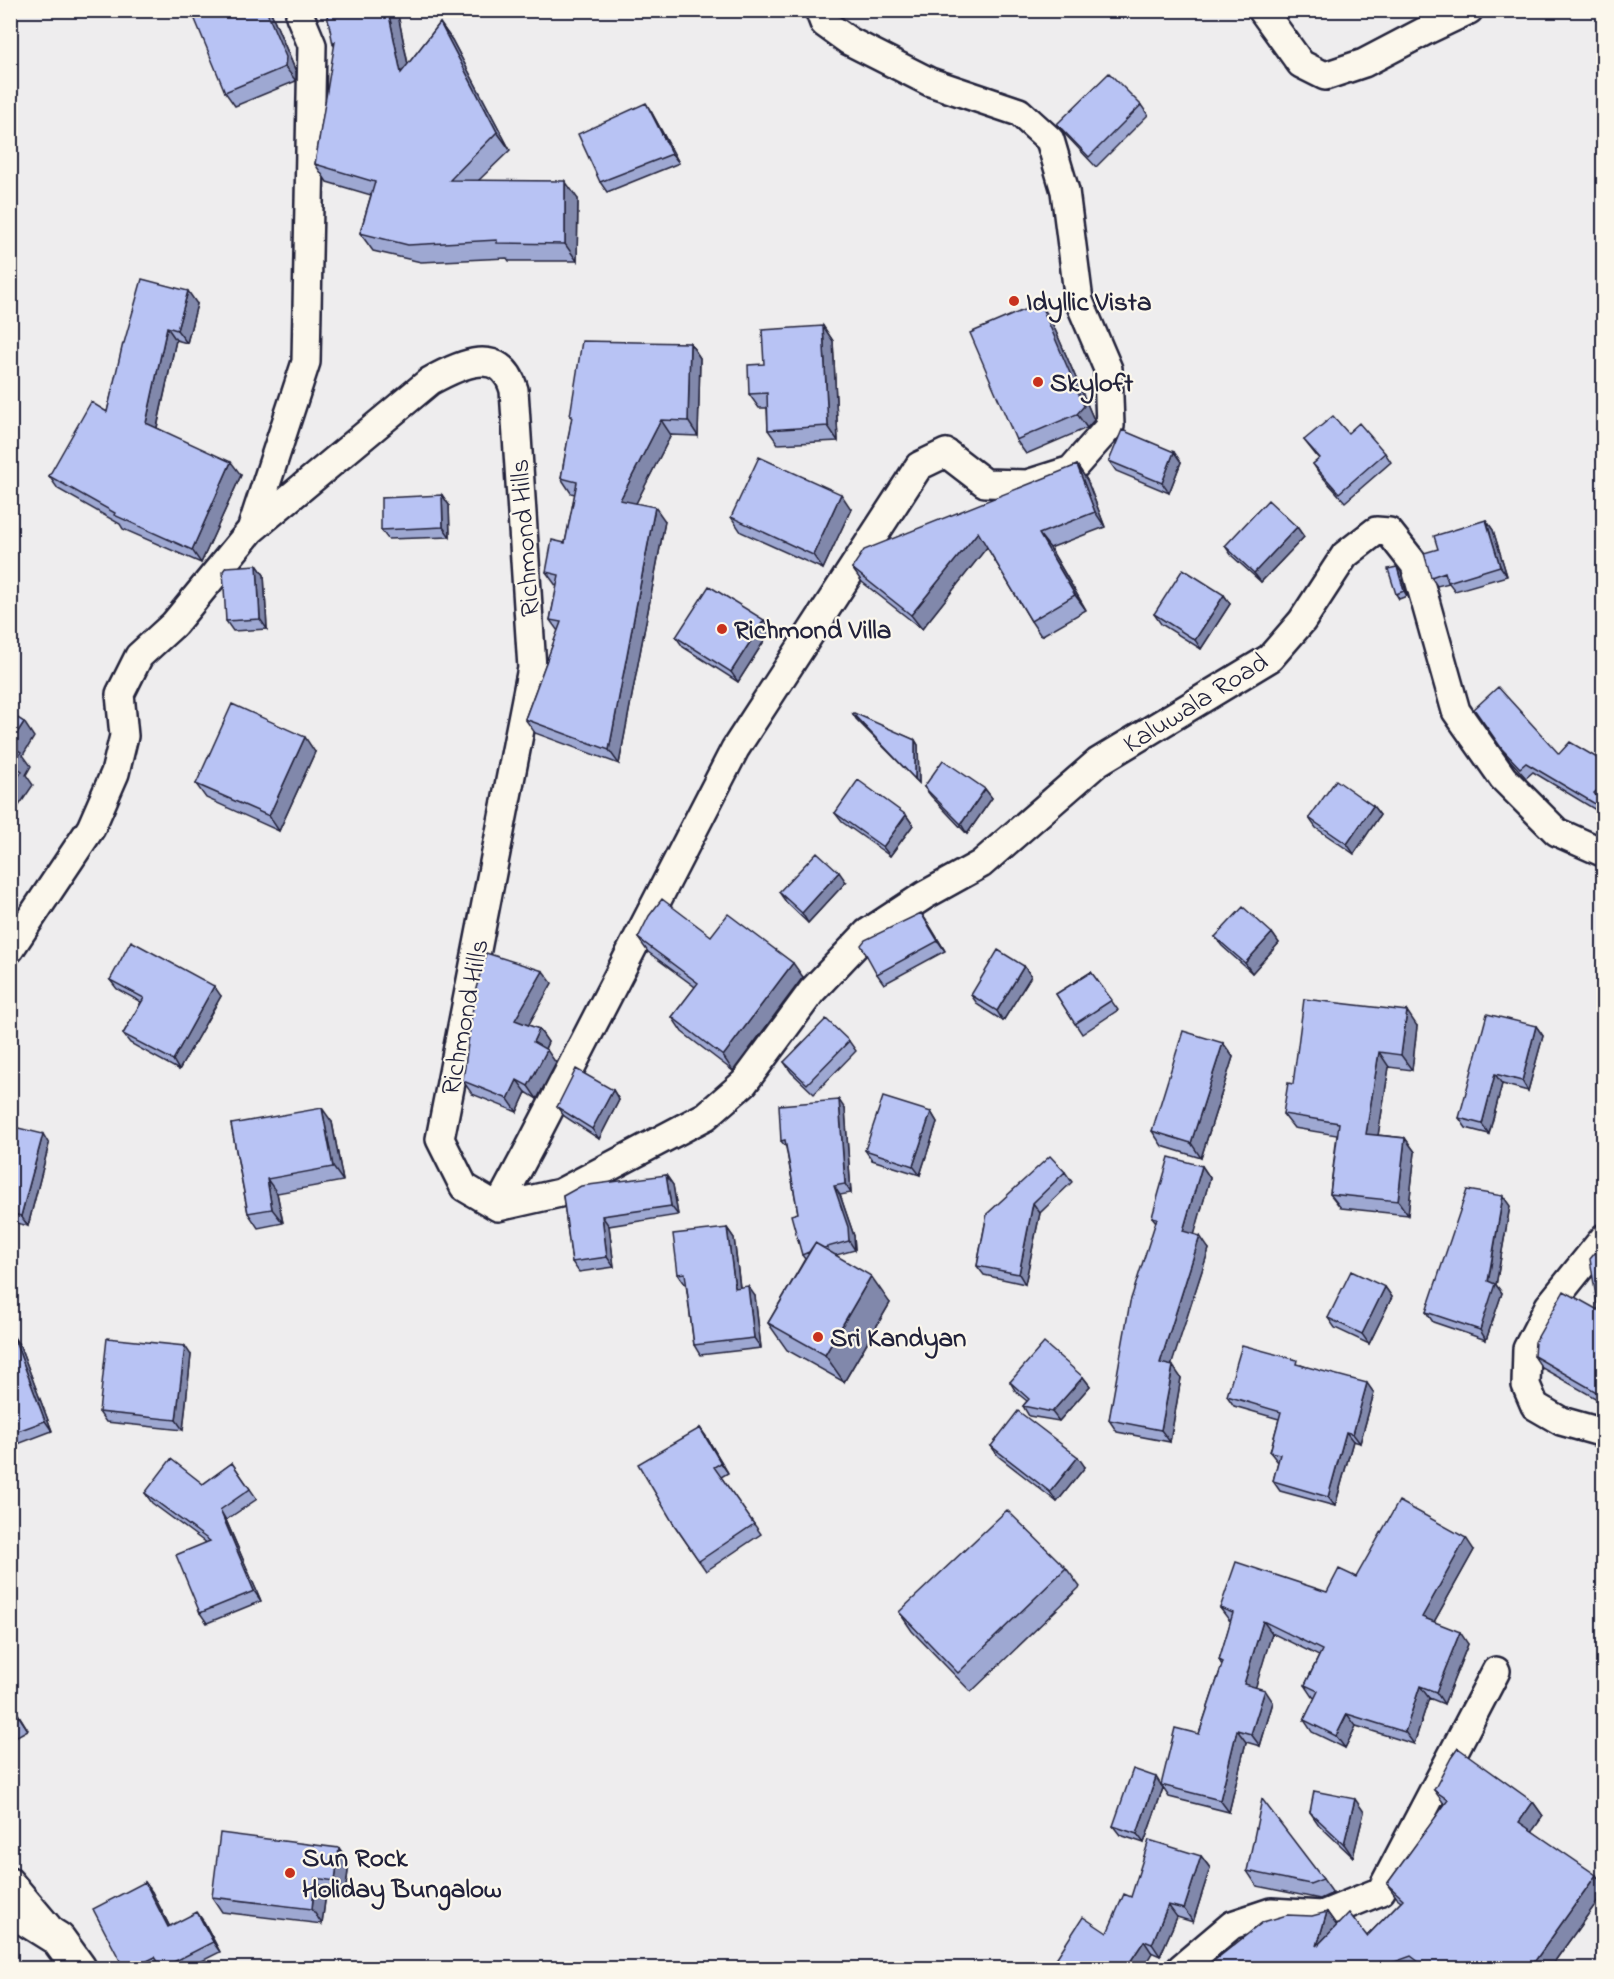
<svg xmlns="http://www.w3.org/2000/svg" width="1614" height="1979" font-family="'Indie Flower',sans-serif">
	<style>
		.lines { fill: none; stroke-linecap: round; stroke-linejoin: round }
		.street-casing { stroke: #22223b; stroke-width: 32 }
		.secondary-casing { stroke: #22223b; stroke-width: 38 }
		.street { stroke: #fbf7ec; stroke-width: 27 }
		.secondary { stroke: #fbf7ec; stroke-width: 33 }
		.wall { fill: #9ea8d2; stroke: #22223b; stroke-width: 1.5 }
		.shaded-wall { fill: #8188ab; stroke: #22223b; stroke-width: 1.5 }
		.building { fill: #b8c3f4; stroke: #22223b; stroke-width: 1.5 }
		.poi-dot { fill: #c8321e; stroke: #fbf7ec; stroke-width: 2 }
		.labels { text-anchor: middle; stroke-width: 4.5; stroke-linejoin: round; paint-order: stroke }
		.poi-label { font-size: 27px; font-weight: bold; fill: #22223b; stroke: #fbf7ec; text-anchor: start }
		.street-label { font-size: 27px; fill: #22223b; stroke: #fbf7ec }
	</style>
	<rect width="100%" height="100%" fill="#eeedee"/>
	<filter id="ink" filterUnits="userSpaceOnUse"><feTurbulence type="fractalNoise" baseFrequency=".0167" numOctaves="2"/><feDisplacementMap in="SourceGraphic" scale="12" xChannelSelector="R" yChannelSelector="G"/><feConvolveMatrix kernelMatrix="1 2 1 2 8 2 1 2 1" color-interpolation-filters="sRGB"/></filter>
	<g filter="url(#ink)">
		<g class="lines">
			<defs>
				<path id="street" d="M1262 10 1301 64 1325 76 1364 63 1427 30 1469 10
					M251 530 306 362 312 45 300 16 301 10
					M10 949 91 828 115 773 124 736 120 694 139 656 174 624 251 530 430 381C459 365 501 344 514 390L532 668 440 1139 464 1187 498 1207 560 1193 706 1116 744 1083 812 991 867 933 925 895 981 864 1098 762 1270 658 1302 621 1345 555 1376 531 1389 532 1415 565 1456 711 1503 778 1557 832 1604 853
					M498 1207 530 1147 735 749 919 466 946 453 985 483 1027 484 1071 470 1110 426 1108 369 1079 301 1065 191 1050 140 1019 112 930 82 849 41 824 23 819 10
					M1604 1238 1549 1306 1527 1349 1526 1385 1535 1406 1561 1421 1604 1433
					M10 1882 48 1927
					M1181 1968 1232 1925 1271 1912 1322 1915 1381 1891 1496 1671"/>
				<path id="secondary" d="M10 1909 58 1939 79 1968"/>
			</defs>
			<use href="#street" class="street-casing"/>
			<use href="#secondary" class="secondary-casing"/>
			<use href="#street" class="street"/>
			<use href="#secondary" class="secondary"/>
		</g>
		<path class="wall" d="M211 10H270L296 72V81L235 106 225 92Z
			M397 10 408 64 440 23 452 40 510 150 479 180 578 199 577 261H509L507 258 421 262 373 251 360 233 371 195 327 182 315 164 335 47 333 44Z
			M1141 105 1148 115 1096 167 1064 133 1057 124Z
			M652 113 679 163 607 192 600 182Z
			M197 304 187 343 176 340 157 428 241 475 201 563 123 529 120 524 58 489 49 476 107 412 124 343Z
			M1050 318 1094 420 1087 428 1026 454 1016 440Z
			M823 326 833 341 838 441 778 444 768 430 767 408H759L749 394Z
			M690 343 700 358 698 436 671 435 636 503 665 521 619 764 535 733 525 719 558 631 550 620 557 587 546 572 565 543 575 494 571 493 561 478 572 418 570 416Z
			M1348 433 1385 453 1391 462 1345 502 1319 473 1313 464 1319 459 1304 440Z
			M1109 461 1181 462 1169 493 1116 471Z
			M1077 465 1087 480 1105 527 1050 548 1086 610 1041 636 1031 621 987 547 922 629 862 582 852 568Z
			M442 495 449 505 450 537 388 539 381 530Z
			M851 509 823 569 741 532 731 517Z
			M1486 520 1493 530 1507 576 1455 591 1449 583 1437 586 1431 577 1438 549Z
			M1297 527 1304 537 1261 582 1232 556 1225 546Z
			M257 565 264 575 267 629 233 631 226 621Z
			M1397 567 1401 572 1407 596 1399 599 1396 594Z
			M1224 595 1230 604 1201 649 1161 624 1154 614Z
			M764 620 771 630 738 682 683 647 676 637Z
			M1474 709 1559 754 1604 762V800L1602 802 1604 804V815L1533 772 1526 778 1509 759Z
			M853 714 915 740 918 745 919 783 856 719Z
			M315 752 279 831 206 798 196 784Z
			M924 787 985 789 992 798 967 834 931 796Z
			M1373 806 1380 815 1354 854 1316 828 1309 818Z
			M835 813 906 815 913 825 890 856 842 822Z
			M846 882 808 923 786 902 779 892Z
			M928 923 945 951 884 984 877 974Z
			M1272 933 1279 943 1252 973 1222 946 1215 937Z
			M711 936 803 977 733 1071 682 1032 672 1017 695 987 648 952 638 938Z
			M1024 966 1031 976 1003 1021 978 1005 971 995Z
			M1091 972 1118 1010 1082 1034 1056 994Z
			M110 980 221 996 179 1070 130 1043 123 1034 141 1002 117 989Z
			M552 983 528 1025 539 1029 548 1042 545 1049 556 1063 537 1099 526 1092 517 1112 472 1094 463 1081Z
			M1417 1026 1412 1070 1389 1067 1378 1135 1405 1138 1415 1152 1408 1215 1341 1208 1330 1194 1337 1135 1294 1128 1283 1114 1293 1084Z
			M1536 1026 1543 1036 1528 1091 1502 1084 1489 1134 1466 1128 1459 1118Z
			M849 1041 856 1051 814 1094 791 1072 784 1062Z
			M1223 1043 1233 1057 1201 1158 1162 1146 1152 1131Z
			M613 1090 619 1100 599 1139 564 1116 557 1107Z
			M845 1109 851 1193 840 1195 854 1236 855 1250 836 1255 890 1303 844 1382 787 1350 768 1323 805 1259 802 1255 798 1213 786 1147 781 1141Z
			M931 1112 937 1122 920 1175 872 1160 865 1150Z
			M332 1122 343 1181 277 1193 283 1223 258 1228 248 1213 231 1124Z
			M10 1126 49 1144 28 1226 10 1221Z
			M1202 1166 1210 1178 1194 1234 1209 1249 1171 1365 1181 1378 1170 1442 1117 1432 1109 1420 1156 1222 1152 1217Z
			M1065 1172 1072 1182 1040 1213 1025 1284 984 1275 977 1266 987 1214Z
			M666 1175 673 1185 678 1215 609 1226 614 1267 579 1272 572 1262 563 1196Z
			M1510 1206 1496 1285 1502 1293 1486 1340 1433 1322 1426 1312Z
			M727 1228 734 1238 740 1287 755 1296 761 1348 700 1355 694 1345 686 1284H685L678 1274Z
			M1604 1251V1403L1542 1368 1534 1356 1598 1310Z
			M1385 1287 1392 1297 1369 1344 1335 1328 1328 1318Z
			M13 1336 20 1346 52 1431 10 1447V1337Z
			M191 1355 183 1430 106 1422 99 1412Z
			M1301 1365 1374 1393 1360 1443 1353 1441 1335 1506 1280 1491 1273 1481 1278 1462 1270 1452 1279 1419 1234 1406 1227 1396Z
			M1083 1377 1090 1386 1059 1421 1029 1416 1023 1406 1027 1401 1016 1392 1010 1382Z
			M700 1428 707 1438 728 1473 721 1477 761 1534 706 1571 673 1523Z
			M991 1446 1085 1467 1057 1502 998 1456Z
			M232 1463 257 1499 226 1520 261 1601 207 1623 200 1613 206 1543 152 1503 145 1493 203 1484Z
			M1474 1550 1434 1622 1468 1644 1444 1704 1429 1698 1414 1744 1356 1726 1345 1748 1312 1732 1304 1720 1315 1698 1313 1697 1305 1685 1319 1656 1272 1633 1255 1687 1273 1702 1260 1746 1246 1742 1229 1812 1169 1797 1163 1788 1144 1843 1120 1835 1113 1826 1161 1784 1199 1734 1222 1665 1219 1660 1231 1621 1229 1620 1220 1608 1327 1592 1356 1577Z
			M1066 1568 1080 1587 971 1692 912 1631 899 1612Z
			M10 1701 28 1730 10 1740Z
			M1434 1790 1533 1802 1543 1816 1532 1831 1604 1886V1892L1550 1968H1205L1327 1912 1337 1926 1367 1936 1401 1901 1397 1898 1387 1884 1445 1805Z
			M1310 1812H1364L1353 1857 1319 1825Z
			M339 1848 349 1863 345 1895 326 1893 322 1924 222 1912 212 1897Z
			M1201 1856 1210 1868 1193 1922 1177 1917 1160 1956 1107 1933 1131 1897Z
			M1247 1871 1323 1879 1333 1893 1320 1899 1257 1886Z
			M145 1882 152 1892 170 1927 204 1922 220 1952 188 1968H124Z"/>
		<path class="shaded-wall" d="M266 10H270L296 72V81L285 67Z
			M388 10H397L413 90 401 73Z
			M440 23 452 40 510 150 497 132Z
			M646 103 652 113 679 163 672 154Z
			M565 181 578 199 577 261 565 244Z
			M188 291 197 304 187 343 177 330Z
			M1040 303 1050 318 1094 420 1087 428 1077 414Z
			M823 326 833 341 838 441 828 426Z
			M167 327 176 340 155 436 146 423Z
			M690 343 700 358 698 436 688 421Z
			M661 420 671 435 630 515 620 500Z
			M1174 452 1181 462 1169 493 1162 483Z
			M231 462 241 475 201 563 192 550Z
			M1077 465 1087 480 1105 527 1095 512Z
			M841 494 851 509 823 569 813 555Z
			M442 495 449 505 450 537 443 527Z
			M655 507 665 521 619 764 609 750Z
			M1486 520 1493 530 1507 576 1500 566Z
			M1297 527 1304 537 1261 582 1254 573Z
			M978 532 988 546 922 629 911 615Z
			M1039 534 1050 548 1086 610 1075 595Z
			M257 565 264 575 267 629 260 619Z
			M1397 567 1401 572 1407 596 1404 591Z
			M1224 595 1230 604 1201 649 1195 640Z
			M764 620 771 630 738 682 731 672Z
			M24 722 34 737 23 755 31 766 26 775 33 785 10 819V789L13 765 10 744Z
			M305 737 315 752 279 831 269 816Z
			M915 740 918 745 919 783 915 779Z
			M985 789 992 798 967 834 961 824Z
			M1601 801 1604 804V814L1597 805Z
			M1373 806 1380 815 1354 854 1347 844Z
			M906 815 913 825 890 856 883 847Z
			M839 872 846 882 808 923 802 913Z
			M921 913 928 923 945 951 938 941Z
			M1272 933 1279 943 1252 973 1245 963Z
			M793 963 803 977 733 1071 723 1056Z
			M1024 966 1031 976 1003 1021 997 1011Z
			M543 971 552 983 524 1033 515 1020Z
			M214 986 221 996 179 1070 173 1060Z
			M1407 1011 1417 1026 1412 1070 1401 1055Z
			M1536 1026 1543 1036 1528 1091 1522 1081Z
			M539 1029 548 1042 542 1055 533 1042Z
			M1223 1043 1233 1057 1201 1158 1191 1143Z
			M547 1050 556 1063 537 1099 528 1086Z
			M1379 1052 1389 1067 1376 1148 1366 1134Z
			M1495 1074 1502 1084 1489 1134 1482 1124Z
			M517 1080 526 1092 517 1112 508 1099Z
			M613 1090 619 1100 599 1139 592 1129Z
			M839 1100 845 1109 851 1193 845 1184Z
			M322 1108 332 1122 343 1181 333 1167Z
			M931 1112 937 1122 920 1175 913 1166Z
			M43 1134 49 1144 28 1226 21 1216Z
			M1405 1138 1415 1152 1408 1215 1398 1201Z
			M1202 1166 1210 1178 1192 1243 1183 1231Z
			M666 1175 673 1185 678 1215 671 1206Z
			M267 1179 277 1193 283 1223 272 1209Z
			M834 1186 840 1195 854 1236 855 1250 849 1241Z
			M1503 1196 1510 1206 1496 1285 1502 1293 1486 1340 1480 1330Z
			M1033 1203 1040 1213 1025 1284 1019 1274Z
			M602 1216 609 1226 614 1267 607 1257Z
			M727 1228 734 1238 741 1297 735 1288Z
			M1200 1236 1209 1249 1168 1376 1160 1363Z
			M871 1276 890 1303 844 1382 825 1355Z
			M748 1286 755 1296 761 1348 754 1338Z
			M1385 1287 1392 1297 1369 1344 1362 1334Z
			M13 1336 20 1346 52 1431 45 1421Z
			M185 1346 191 1355 183 1430 176 1420Z
			M1173 1366 1181 1378 1170 1442 1161 1430Z
			M1083 1377 1090 1386 1059 1421 1052 1412Z
			M1367 1383 1374 1393 1360 1443 1353 1434Z
			M1604 1388V1399L1600 1394Z
			M700 1428 707 1438 728 1473 721 1463Z
			M1346 1432 1353 1441 1335 1506 1328 1497Z
			M1078 1457 1085 1467 1057 1502 1050 1492Z
			M220 1510 226 1520 261 1601 254 1591Z
			M1466 1538 1474 1550 1430 1629 1422 1617Z
			M1263 1621 1272 1633 1253 1696 1244 1684Z
			M1460 1632 1468 1644 1444 1704 1436 1692Z
			M1420 1686 1429 1698 1414 1744 1405 1732Z
			M1265 1690 1273 1702 1260 1746 1251 1734Z
			M10 1701 28 1730 10 1703Z
			M1347 1714 1356 1726 1345 1748 1336 1736Z
			M1237 1730 1246 1742 1229 1812 1220 1800Z
			M1156 1777 1163 1788 1144 1843 1137 1834Z
			M1355 1799 1364 1812 1353 1857 1344 1844Z
			M1533 1802 1543 1816 1529 1836 1519 1822Z
			M339 1848 349 1863 345 1895 335 1881Z
			M1201 1856 1210 1868 1193 1922 1184 1909Z
			M1596 1875 1604 1886V1892L1550 1968H1530Z
			M315 1878 326 1893 322 1924 312 1909Z
			M145 1882 152 1892 175 1937 168 1927Z
			M1168 1905 1177 1917 1160 1956 1152 1944Z
			M197 1912 204 1922 220 1952 213 1942Z
			M1327 1912 1337 1926 1317 1946Z
			M1144 1941 1152 1953 1143 1968H1126Z"/>
		<path class="building" d="M211 10H266L286 57 285 67 225 92 194 17Z
			M326 10H388L401 73 440 23 497 132 450 180 565 181V244L497 243V240L408 245 360 233 375 182 315 164 335 42 333 44Z
			M1109 73 1141 105 1089 157 1057 124Z
			M646 103 672 154 600 182 578 134Z
			M142 279 188 291 177 330 167 327 146 423 231 462 192 550 114 515 115 513 49 476 91 402 107 412 123 343H124Z
			M1040 303 1084 406 1077 414 1016 440 970 333Z
			M823 326 828 426 768 430 767 393 749 394 748 365 764 364 762 330Z
			M582 341 690 343 688 421 661 420 620 500 655 507 609 750 525 719 561 622 550 620 559 575 546 572 552 540 565 543 577 482 561 478 572 416H570Z
			M1333 416 1348 433 1359 423 1385 453 1339 493 1313 464 1320 458 1304 440Z
			M1122 430 1174 452 1162 483 1109 461Z
			M759 457 841 494 813 555 731 517Z
			M1077 465 1095 512 1039 534 1075 595 1031 621 978 532 911 615 852 568 864 550Z
			M442 495 443 527 381 530V498Z
			M1268 500 1297 527 1254 573 1225 546Z
			M1486 520 1500 566 1448 582 1445 572 1431 577 1424 553 1438 549 1434 536Z
			M257 565 260 619 226 621 223 571 226 567Z
			M1397 567 1404 591 1396 594 1388 569Z
			M1183 569 1224 595 1195 640 1154 614Z
			M709 586 764 620 731 672 676 637Z
			M1498 687 1559 754 1570 742 1604 762V784L1594 793 1601 801 1597 805 1526 763 1520 768 1502 749 1474 709Z
			M232 704 305 737 269 816 196 784Z
			M10 713 24 722 10 744Z
			M854 713 915 740V779L853 714Z
			M10 745 21 752 13 765 22 771 10 789Z
			M943 760 985 789 961 824 924 787Z
			M858 780 906 815 883 847 835 813Z
			M1336 780 1373 806 1347 844 1309 818Z
			M817 852 839 872 802 913 779 892Z
			M662 899 711 936 728 914 793 963 723 1056 672 1017 698 983 638 938 649 916Z
			M1243 907 1272 933 1245 963 1215 937Z
			M921 913 938 941 877 974 861 945 865 940Z
			M131 941 214 986 173 1060 123 1034 144 998 110 980Z
			M998 950 1024 966 997 1011 971 995Z
			M486 953 543 971 515 1020 539 1029 533 1042 547 1050 528 1086 517 1080 508 1099 463 1081 475 992Z
			M1091 972 1112 1000 1075 1024 1056 994Z
			M1304 999 1407 1011 1401 1055 1379 1052 1366 1134 1405 1138 1398 1201 1330 1194 1339 1123 1283 1114 1288 1083 1293 1084Z
			M1487 1014 1536 1026 1522 1081 1495 1074 1482 1124 1459 1118Z
			M826 1019 849 1041 807 1084 784 1062Z
			M1183 1031 1223 1043 1191 1143 1152 1131Z
			M576 1069 613 1090 592 1129 557 1107Z
			M883 1097 931 1112 913 1166 865 1150Z
			M839 1100 845 1184 834 1186 848 1227 849 1241 824 1248 815 1243 809 1252 802 1255 791 1215 798 1213 785 1140 781 1141 779 1105Z
			M322 1108 333 1167 267 1179 272 1209 248 1213 231 1124Z
			M10 1126 43 1134 21 1216 10 1213Z
			M1050 1156 1065 1172 1033 1203 1019 1274 977 1266 987 1214Z
			M1169 1157 1202 1166 1183 1231 1200 1236 1160 1363 1173 1366 1161 1430 1109 1420 1130 1302 1157 1218 1152 1217Z
			M666 1175 671 1206 602 1216 607 1257 572 1262 563 1196 581 1186Z
			M1467 1190 1503 1196 1488 1281 1495 1284 1480 1330 1426 1312Z
			M727 1228 735 1288 748 1286 754 1338 694 1345 685 1273 678 1274 673 1234Z
			M815 1243 871 1276 825 1355 768 1323Z
			M1604 1251V1388L1600 1394 1534 1356 1535 1342 1564 1291 1598 1310 1590 1259 1595 1253Z
			M1351 1271 1385 1287 1362 1334 1328 1318Z
			M13 1336 45 1421 10 1434V1337Z
			M107 1338 185 1346 176 1420 99 1412Z
			M1044 1343 1083 1377 1052 1412 1023 1406 1029 1399 1010 1382Z
			M1242 1345 1297 1360 1296 1364 1367 1383 1353 1434 1346 1432 1328 1497 1273 1481 1280 1454 1270 1452 1281 1412 1227 1396Z
			M1018 1411 1078 1457 1050 1492 991 1446Z
			M700 1428 721 1463 714 1467 754 1524 699 1561 673 1523 638 1464Z
			M171 1459 203 1484 232 1463 250 1489 220 1510 254 1591 200 1613 176 1555 210 1541 145 1493Z
			M1399 1501 1466 1538 1422 1617 1460 1632 1436 1692 1420 1686 1405 1732 1347 1714 1336 1736 1304 1720 1318 1691 1305 1685 1322 1650 1263 1621 1244 1684 1265 1690 1251 1734 1237 1730 1220 1800 1161 1785 1175 1728 1199 1734 1223 1662 1219 1660 1233 1613 1220 1608 1236 1562 1327 1592 1339 1569 1356 1577Z
			M1007 1510 1066 1568 958 1673 899 1612Z
			M10 1703 19 1717 10 1722Z
			M1458 1748 1533 1802 1519 1822 1596 1875 1530 1968H1427L1411 1956 1378 1968H1205L1263 1922 1287 1915 1312 1916 1327 1912 1317 1946 1349 1913 1367 1936 1403 1899 1387 1884 1448 1800 1434 1790 1451 1758Z
			M1133 1769 1156 1777 1137 1834 1113 1826Z
			M1314 1791 1355 1799 1344 1844 1310 1812Z
			M1262 1799 1323 1879 1310 1884 1247 1871Z
			M220 1833 339 1848 335 1881 315 1878 312 1909 212 1897Z
			M1149 1840 1201 1856 1184 1909 1168 1905 1152 1944 1144 1941 1126 1968H1050L1083 1917 1107 1933 1124 1894 1131 1897Z
			M145 1882 168 1927 197 1912 213 1942 162 1968 155 1957 133 1968H124L93 1909Z"/>
	</g>
	<g class="poi-dot">
		<circle cx="1014" cy="301" r="6"/>
		<circle cx="1038" cy="382" r="6"/>
		<circle cx="722" cy="629" r="6"/>
		<circle cx="818" cy="1337" r="6"/>
		<circle cx="290" cy="1873" r="6"/>
	</g>
	<g class="labels">
		<g class="poi-label">
			<text x="1026" y="310">Idyllic Vista</text>
			<text x="1050" y="391">Skyloft</text>
			<text x="734" y="638">Richmond Villa</text>
			<text x="830" y="1346">Sri Kandyan</text>
			<text x="302" y="1866">Sun Rock<tspan x="302" dy="31">Holiday Bungalow</tspan></text>
		</g>
		<g class="street-label">
			<text transform="translate(524 538) rotate(-94)" y="9">Richmond Hills</text>
			<text transform="translate(1195 702) rotate(-32)" y="9">Kaluwala Road</text>
			<text transform="translate(464 1017) rotate(-79)" y="9">Richmond Hills</text>
		</g>
	</g>
	<rect width="1614" height="1979" fill="none" stroke="#fbf7ec" stroke-width="36"/>
	<rect x="18" y="18" width="1578" height="1943" fill="none" stroke="#22223b" stroke-width="2" filter="url(#ink)"/>
</svg>
